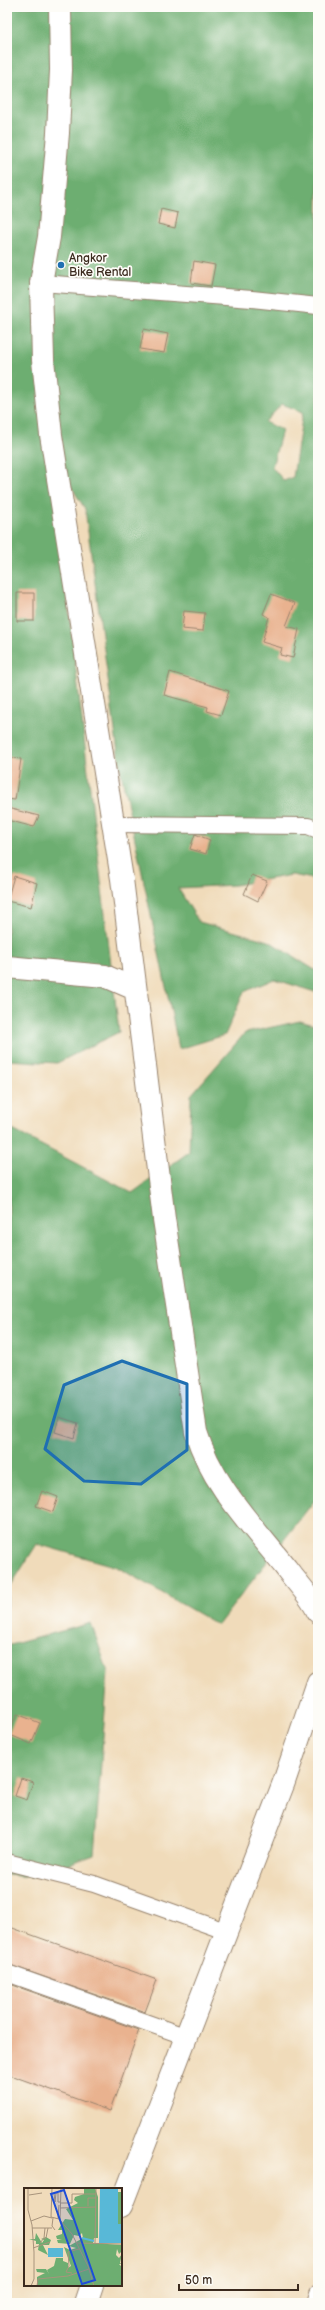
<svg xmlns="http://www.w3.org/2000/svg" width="325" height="2310" font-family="'Balsamiq Sans',sans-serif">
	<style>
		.forest { fill: #6dae71; stroke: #546c48; fill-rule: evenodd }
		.building { fill: #e9b28f }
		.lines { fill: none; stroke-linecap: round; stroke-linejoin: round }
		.street-casing { stroke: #96826c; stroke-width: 18 }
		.secondary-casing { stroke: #96826c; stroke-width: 24 }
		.street { stroke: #fff; stroke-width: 16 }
		.secondary { stroke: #fff; stroke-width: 22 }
		.marked { fill: #1f6fb2; fill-opacity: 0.2; stroke: #1f6fb2; stroke-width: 3; stroke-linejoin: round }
		.poi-dot { fill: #1f6fb2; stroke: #fdfcf7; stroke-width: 1.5 }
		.labels { text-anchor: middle; stroke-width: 3.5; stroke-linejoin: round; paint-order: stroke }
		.poi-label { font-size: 12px; fill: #3b2a1e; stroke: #fdfcf7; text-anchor: start }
		.inset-river { fill: none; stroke: #58b8d7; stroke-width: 2 }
		.inset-road { fill: none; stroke: #a8947c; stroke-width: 1 }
		.view { fill: #1d4ed8; fill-opacity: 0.15; stroke: #1d4ed8; stroke-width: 2 }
		.inset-edge { fill: none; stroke: #3b2a1e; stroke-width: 2 }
	</style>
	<rect width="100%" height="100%" fill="#fdfcf7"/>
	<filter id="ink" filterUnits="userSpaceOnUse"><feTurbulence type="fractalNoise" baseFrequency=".025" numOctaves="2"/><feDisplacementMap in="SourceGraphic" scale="8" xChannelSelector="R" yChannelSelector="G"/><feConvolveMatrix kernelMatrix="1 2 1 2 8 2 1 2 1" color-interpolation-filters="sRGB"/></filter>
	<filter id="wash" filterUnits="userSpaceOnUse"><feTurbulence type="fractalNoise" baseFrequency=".012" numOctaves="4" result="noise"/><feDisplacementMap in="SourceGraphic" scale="16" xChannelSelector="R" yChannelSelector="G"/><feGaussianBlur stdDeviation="0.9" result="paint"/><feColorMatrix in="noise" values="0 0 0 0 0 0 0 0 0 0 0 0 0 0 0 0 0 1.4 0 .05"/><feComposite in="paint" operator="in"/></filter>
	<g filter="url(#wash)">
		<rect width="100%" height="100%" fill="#f0dbba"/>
		<path class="forest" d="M7 7H318V880L292 875 235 885 178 888 199 922 269 941 318 972V993L274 979 244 992 225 1035 179 1049 120 768 85 509 50 452 119 1032 57 1063 7 1060ZM282 404 303 412 293 477 284 481 272 467 282 430 265 422Z
			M300 1021 318 1026V1496L218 1625 117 1567 37 1544 8 1590 7 1607 9 1128 132 1193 189 1152 191 1095 245 1033Z
			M91 1623 108 1672 94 1855 32 1877 7 1875V1646Z"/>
		<g id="blocks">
			<path class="building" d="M161 209 178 213 175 228 158 224Z
				M194 261 215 265 211 286 191 283Z
				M144 329 168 334 164 353 140 349Z
				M17 593H34V621H17Z
				M271 594 295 603 286 626 299 629 293 658 280 655 282 648 262 642 269 617 263 614Z
				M184 611 205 613 203 631 182 629Z
				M170 672 229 691 221 715 207 711 208 707 164 695Z
				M7 757 21 759 15 800 7 799Z
				M7 808 39 816 34 827 7 820Z
				M195 834 210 840 206 854 190 849Z
				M252 875 267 881 258 901 244 894Z
				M14 876 37 883 31 907 7 901Z
				M59 1417 78 1423 74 1438 55 1432Z
				M42 1491 58 1497 53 1512 36 1506Z
				M17 1714 40 1723 31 1744 8 1734Z
				M21 1778 33 1782 27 1800 15 1796Z
				M7 1926 157 1980 145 2012 7 1964Z
				M7 1983 139 2030 110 2111 7 2074Z"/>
		</g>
	</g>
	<g filter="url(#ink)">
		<use href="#blocks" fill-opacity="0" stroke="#96826c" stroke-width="1"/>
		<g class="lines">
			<defs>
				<path id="street" d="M41 283 252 299 318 306
					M114 824 308 826 318 830
					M7 1862 94 1884 225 1931
					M7 1973 187 2037
					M315 2303 318 2293"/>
				<path id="secondary" d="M60 7 61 70 58 133 49 237 41 283 43 360 51 435 122 879 164 1219 196 1432C212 1485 252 1525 286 1568 296 1582 311 1596 318 1612
					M7 967 105 976 135 989
					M121 2206 284 1782 318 1682
					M86 2303 92 2285"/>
			</defs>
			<use href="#street" class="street-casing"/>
			<use href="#secondary" class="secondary-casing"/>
			<use href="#street" class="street"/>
			<use href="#secondary" class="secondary"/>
		</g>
	</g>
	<path class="marked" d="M122 1361 187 1384V1450L141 1484 84 1481 45 1449 64 1385Z"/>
	<circle class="poi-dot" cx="61" cy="265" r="4"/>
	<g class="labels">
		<g class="poi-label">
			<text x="69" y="262">Angkor<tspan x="69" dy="14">Bike Rental</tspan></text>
		</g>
	</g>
	<g transform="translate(24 2188)">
		<rect width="98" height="98" fill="#f0dbba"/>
		<path d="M60 0H71L74 9V50H70L69 55 98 57V63L95 66 93 61 92 67 95 70 98 66 96 75 98 76H95L98 79V98H13V89L21 85 13 84 12 81H22L25 86 23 82 30 78 32 70H39V73L44 75V80L47 78 40 59 46 62 52 60 45 58 59 50 58 45 55 48 50 47 46 56 34 55 33 52 38 51H33L32 48 38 46V42H34L41 31 49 32 42 21 54 15 50 12 51 9 60 6ZM94 4H98V36H94ZM12 45 18 55 20 52 17 51 22 49 27 52 25 57H19L24 67 14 62 15 56H12V53L5 51H11Z" fill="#6dae71"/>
		<path d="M76 0H94V36H98V55H75ZM24 60H39V69H24Z" fill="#58b8d7"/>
		<path class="inset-river" d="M58 50 70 53"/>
		<path class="inset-road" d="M4 0V22L8 37 10 64V91L7 98M28 0 27 29 35 31M37 0 36 32 48 46 64 78 70 98M30 5 31 14 32 5M32 5H34V14H36M5 7 18 5M36 15H48V6H72M64 18V10H72M36 20 72 19M29 30 28 38 31 42M34 30 35 17M7 33 20 28 28 30M8 40H28M20 51 22 50 24 40M16 55 20 50 21 40M53 55 98 56M71 55 72 0M9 60 26 54M48 85 42 84 45 78 44 64 55 61M13 98 14 91 44 88 65 81"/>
		<path class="view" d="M40 2 71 92 58 96 27 6Z"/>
		<rect width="98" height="98" class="inset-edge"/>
	</g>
	<rect width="325" height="2310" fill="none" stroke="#fdfcf7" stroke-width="24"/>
	<path d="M179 2284v6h119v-6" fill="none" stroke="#3b2a1e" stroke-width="2"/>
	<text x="185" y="2284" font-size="12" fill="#3b2a1e" stroke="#fdfcf7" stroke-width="3" paint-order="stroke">50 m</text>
</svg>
